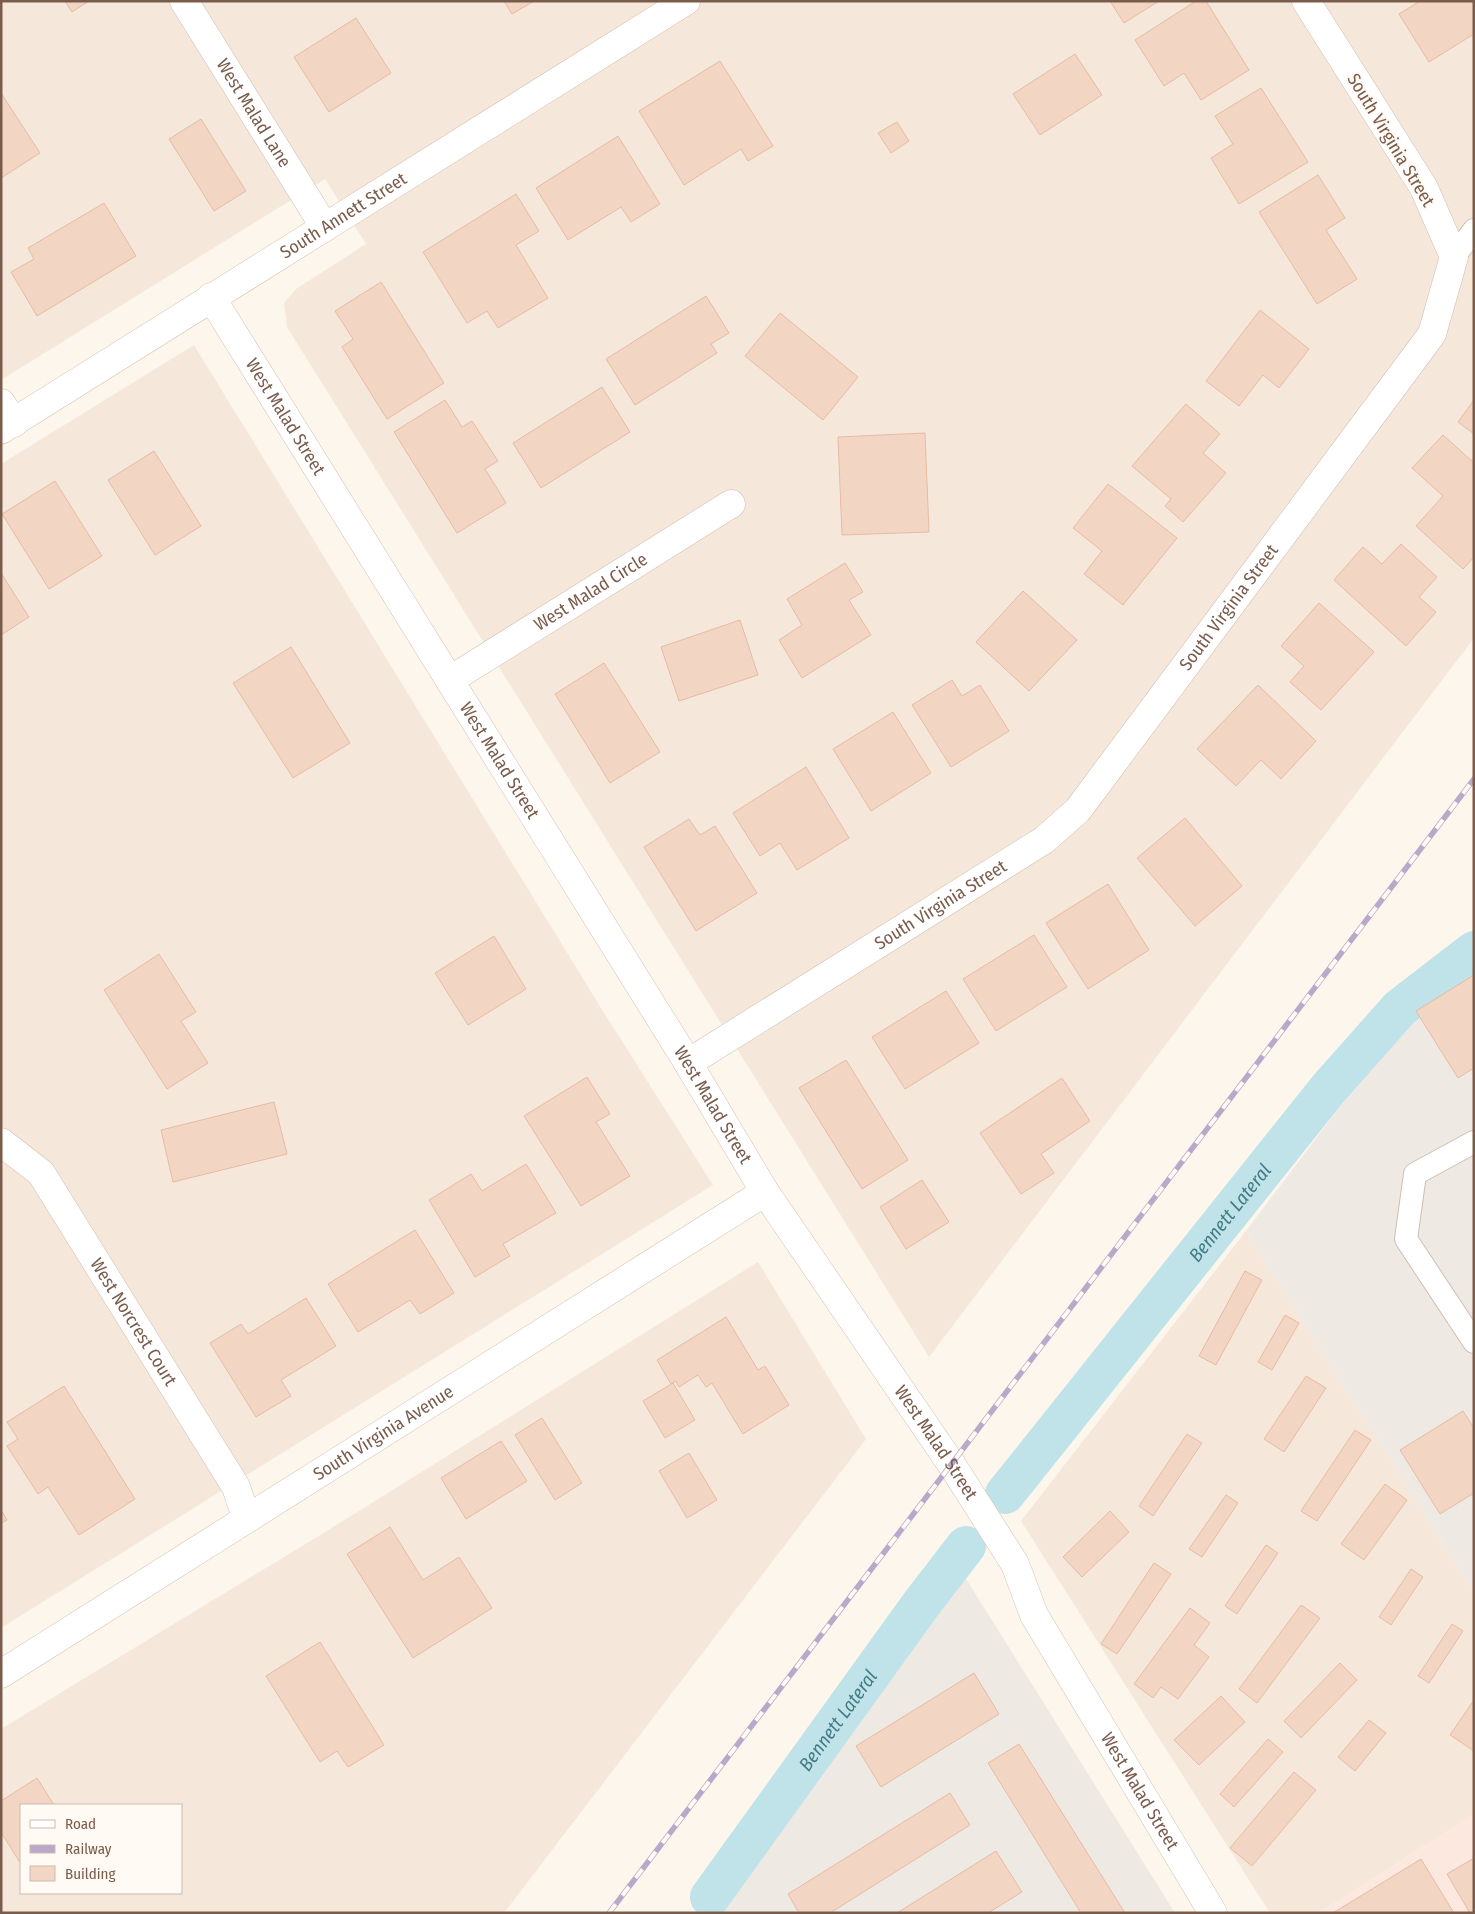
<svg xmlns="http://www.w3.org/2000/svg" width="1475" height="1914" font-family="'Fira Sans Condensed',sans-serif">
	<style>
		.residential { fill: #f5e8da; fill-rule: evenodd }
		.commercial { fill: #fde8e0 }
		.industrial { fill: #efe9e4 }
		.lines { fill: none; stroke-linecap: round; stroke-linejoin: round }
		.canal { stroke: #bfe3e8; stroke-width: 40 }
		.building { fill: #f3d5c3; stroke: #e6bba3 }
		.lane-casing { stroke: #d1beb0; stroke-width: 24 }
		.street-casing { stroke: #d1beb0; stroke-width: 29 }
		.secondary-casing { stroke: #d6c0b0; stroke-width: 29 }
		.lane { stroke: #fff; stroke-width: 22 }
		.street { stroke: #fff; stroke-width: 28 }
		.secondary { stroke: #fff; stroke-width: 28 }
		.rail-casing { stroke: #b9a8c9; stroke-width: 5.5 }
		.rail { stroke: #fffaf3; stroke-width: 4; stroke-dasharray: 11; stroke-linecap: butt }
		.labels { text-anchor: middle; stroke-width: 4; stroke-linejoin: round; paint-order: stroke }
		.street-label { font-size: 18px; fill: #7a5c4d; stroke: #fffaf3 }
		.water-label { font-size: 19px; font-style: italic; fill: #437c86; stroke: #fffaf3 }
	</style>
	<rect width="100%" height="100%" fill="#fdf6ec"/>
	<path class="residential" d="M1 1H1474V638L929 1357 287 327 284 303 296 289 366 244 325 179 1 380Z
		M194 345 601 1008 713 1185 1 1628V464Z
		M1246 1231 1474 1592V1814L1319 1913H1270L1021 1521Z
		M758 1262 866 1439 504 1913H1V1729L322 1534ZM21 1805H181V1893H21Z"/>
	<path class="commercial" d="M1474 1814V1913H1319Z"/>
	<path class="industrial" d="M1474 929V1592L1246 1231Z
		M963 1574 1175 1913H701Z"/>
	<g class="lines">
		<g class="canal">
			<path id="s1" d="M1005 1494 1329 1088 1400 1008 1474 951"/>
			<path id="s2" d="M710 1897 922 1603 966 1546"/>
		</g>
	</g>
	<path class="building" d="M65 1H89L72 12Z
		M504 1H534L512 14Z
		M1110 1H1159L1124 23Z
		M1196 1H1206L1249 70 1201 100 1184 73 1164 86 1135 40Z
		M1420 1H1474V34L1429 62 1399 14Z
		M356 18 391 73 329 112 294 57Z
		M1075 54 1102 95 1040 135 1013 94Z
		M720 61 773 146 748 161 741 149 684 185 639 111Z
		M1261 88 1308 162 1239 204 1211 158 1233 144 1215 116Z
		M1 93 40 153 1 178Z
		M201 119 246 191 214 211 169 139Z
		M897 122 909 141 891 153 878 133Z
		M618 136 660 204 631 222 621 207 568 240 536 188Z
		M1318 175 1345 218 1326 230 1357 279 1317 304 1259 212Z
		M516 194 539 231 516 245 548 298 498 328 487 311 467 323 423 252Z
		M104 203 136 256 37 316 11 272 34 259 28 248Z
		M381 282 444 383 387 419 342 347 353 339 335 311Z
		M706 296 729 333 711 344 717 353 635 405 606 359Z
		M1260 310 1309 349 1279 388 1263 375 1239 406 1206 381Z
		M780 313 858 377 823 420 745 356Z
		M602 387 630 432 541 488 513 443Z
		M445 400 462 427 472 421 498 461 485 469 506 503 457 533 394 432Z
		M1474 400V434L1458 422Z
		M1186 404 1220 434 1203 453 1226 473 1183 522 1165 506 1171 499 1132 466Z
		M925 433 929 532 842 535 838 437Z
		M1443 435 1474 463V557L1463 569 1416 526 1443 496 1412 468Z
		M154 451 201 526 155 555 108 480Z
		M55 481 102 556 49 589 2 514Z
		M1108 484 1177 538 1123 605 1084 574 1102 551 1073 528Z
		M1401 544 1437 577 1419 597 1436 612 1406 646 1334 580 1363 547 1382 564Z
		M845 563 863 592 849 600 871 635 802 678 779 640 802 625 787 599Z
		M1 573 29 617 1 635Z
		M1023 591 1077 640 1029 691 976 642Z
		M1319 603 1374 652 1321 710 1290 682 1304 666 1281 646Z
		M740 620 758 675 679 701 661 647Z
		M291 647 350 743 293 778 233 683Z
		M604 663 660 752 610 783 555 694Z
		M952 680 962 696 980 685 1009 731 951 767 912 705Z
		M1258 685 1316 741 1281 779 1261 760 1236 786 1197 749Z
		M893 712 931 773 871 811 833 749Z
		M806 767 849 838 797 870 780 843 760 856 733 813Z
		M1185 818 1242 886 1195 926 1137 858Z
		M689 819 700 835 715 826 757 893 696 931 644 847Z
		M1108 884 1149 950 1088 989 1046 923Z
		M1034 935 1067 987 996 1031 963 979Z
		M494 936 526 989 468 1025 435 973Z
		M159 954 196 1012 181 1021 208 1063 167 1089 104 990Z
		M1474 975V1068L1458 1078 1416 1011Z
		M946 991 979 1043 905 1089 872 1037Z
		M846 1060 908 1160 862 1189 799 1088Z
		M587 1077 610 1114 596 1122 630 1176 581 1206 524 1116Z
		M1062 1078 1090 1121 1041 1154 1054 1173 1021 1194 980 1133Z
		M274 1102 287 1154 173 1182 161 1130Z
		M526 1164 556 1213 503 1244 510 1256 475 1277 429 1200 471 1174 482 1191Z
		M922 1180 949 1222 906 1249 880 1207Z
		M415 1230 454 1293 420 1314 410 1300 358 1332 328 1284Z
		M1245 1271 1262 1280 1216 1365 1199 1356Z
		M306 1298 336 1346 281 1380 291 1396 256 1417 210 1343 241 1324 248 1334Z
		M1285 1315 1299 1323 1272 1370 1258 1362Z
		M726 1317 758 1370 765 1366 789 1405 743 1434 712 1383 706 1387 698 1375 679 1387 676 1381 671 1384 657 1360Z
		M1306 1376 1326 1388 1284 1452 1264 1439Z
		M673 1383 695 1420 665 1438 643 1401Z
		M64 1386 135 1499 79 1535 48 1487 38 1494 7 1446 18 1439 7 1422Z
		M1463 1411 1474 1428V1493L1440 1514 1400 1450Z
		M542 1418 582 1483 555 1500 515 1435Z
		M1355 1430 1371 1440 1317 1521 1301 1511Z
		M1187 1434 1202 1443 1153 1516 1139 1506Z
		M501 1441 527 1481 466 1519 441 1478Z
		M689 1453 717 1500 687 1518 659 1471Z
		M1385 1484 1407 1500 1364 1560 1341 1544Z
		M1226 1495 1238 1503 1202 1557 1189 1549Z
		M1 1510 7 1520 1 1523Z
		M1110 1511 1129 1532 1082 1577 1063 1557Z
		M390 1527 423 1580 459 1557 492 1608 413 1658 347 1554Z
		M1266 1545 1278 1553 1237 1614 1225 1606Z
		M1154 1563 1171 1574 1117 1654 1101 1644Z
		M1411 1569 1423 1577 1391 1625 1379 1617Z
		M1301 1605 1320 1618 1257 1703 1239 1689Z
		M1190 1608 1210 1623 1194 1645 1209 1657 1178 1699 1161 1687 1153 1698 1134 1684Z
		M1452 1624 1463 1631 1429 1683 1418 1676Z
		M320 1642 384 1745 348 1767 337 1751 320 1762 266 1676Z
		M1340 1663 1357 1680 1301 1738 1284 1721Z
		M974 1673 999 1714 881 1787 856 1746Z
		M1221 1696 1245 1722 1199 1765 1174 1740Z
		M1474 1700V1751L1450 1735Z
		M1369 1720 1386 1733 1355 1771 1338 1757Z
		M1268 1739 1283 1752 1234 1807 1220 1794Z
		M1019 1744 1125 1913H1081L988 1763Z
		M1294 1772 1316 1790 1252 1866 1230 1848Z
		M37 1778 54 1805H21V1860L19 1861 1 1832V1801Z
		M950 1793 970 1825 830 1913H799L788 1894Z
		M996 1851 1022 1892 988 1913H897Z
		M1474 1858V1913H1470L1447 1874Z
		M1421 1859 1454 1913H1333Z"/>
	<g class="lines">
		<defs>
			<path id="lane" d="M1454 257 1474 230
				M1474 1142 1415 1174 1406 1239 1474 1342"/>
			<g id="street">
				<path id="s3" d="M184 1 324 226"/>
				<path d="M1 403 14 423"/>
				<path id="s4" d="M450 680 731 504"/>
				<path id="s5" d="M688 1063 1044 840 1078 810 1432 334 1454 257 1424 188 1306 1"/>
				<path id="s6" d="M1 1142 41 1173 236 1487 246 1517"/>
				<path id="s7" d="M1 1674 765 1192"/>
			</g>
			<g id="secondary">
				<path id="s8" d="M211 297 688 1063 765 1192 952 1465 1015 1564 1034 1615 1213 1913"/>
				<path id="s9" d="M1 430 686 1"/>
			</g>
		</defs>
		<use href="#lane" class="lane-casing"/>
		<use href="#street" class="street-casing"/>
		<use href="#secondary" class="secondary-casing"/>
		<use href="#lane" class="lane"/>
		<use href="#street" class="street"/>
		<use href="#secondary" class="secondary"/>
		<defs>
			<path id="rail" d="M609 1913 1474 779"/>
		</defs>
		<use href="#rail" class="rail-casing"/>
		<use href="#rail" class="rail"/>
	</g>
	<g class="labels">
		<g class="street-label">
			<text dy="6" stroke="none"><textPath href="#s3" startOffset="132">West Malad Lane</textPath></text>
			<text transform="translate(1391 140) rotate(59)" y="6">South Virginia Street</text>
			<text dy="6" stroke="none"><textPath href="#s9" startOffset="404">South Annett Street</textPath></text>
			<text dy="6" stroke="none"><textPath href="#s8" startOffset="141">West Malad Street</textPath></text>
			<text dy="6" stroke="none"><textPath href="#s4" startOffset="166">West Malad Circle</textPath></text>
			<text dy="6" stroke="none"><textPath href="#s5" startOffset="718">South Virginia Street</textPath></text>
			<text dy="6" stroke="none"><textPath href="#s8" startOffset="546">West Malad Street</textPath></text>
			<text dy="6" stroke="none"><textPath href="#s5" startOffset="298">South Virginia Street</textPath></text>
			<text dy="6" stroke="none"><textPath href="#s8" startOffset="951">West Malad Street</textPath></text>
			<text dy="6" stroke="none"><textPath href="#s6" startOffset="226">West Norcrest Court</textPath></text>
			<text dy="6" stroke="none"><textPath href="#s7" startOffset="452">South Virginia Avenue</textPath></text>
			<text dy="6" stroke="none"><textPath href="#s8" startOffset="1356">West Malad Street</textPath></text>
			<text dy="6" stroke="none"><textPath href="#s8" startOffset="1761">West Malad Street</textPath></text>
		</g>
		<g class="water-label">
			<text dy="7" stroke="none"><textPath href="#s1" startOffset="360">Bennett Lateral</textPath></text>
			<text dy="7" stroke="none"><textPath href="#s2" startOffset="218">Bennett Lateral</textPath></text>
		</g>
	</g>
	<rect width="1475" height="1914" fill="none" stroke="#7a5c4d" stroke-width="5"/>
	<rect x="20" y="1804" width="162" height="90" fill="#fffaf3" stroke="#cabbb1"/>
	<rect x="30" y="1820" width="25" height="8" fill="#ffffff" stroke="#cabbb1"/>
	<text x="65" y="1829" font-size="15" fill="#7a5c4d">Road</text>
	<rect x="30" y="1845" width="25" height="8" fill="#b9a8c9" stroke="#cabbb1"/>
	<text x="65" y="1854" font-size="15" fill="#7a5c4d">Railway</text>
	<rect x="30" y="1866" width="25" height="15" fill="#f3d5c3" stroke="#cabbb1"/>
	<text x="65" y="1879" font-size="15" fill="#7a5c4d">Building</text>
</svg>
